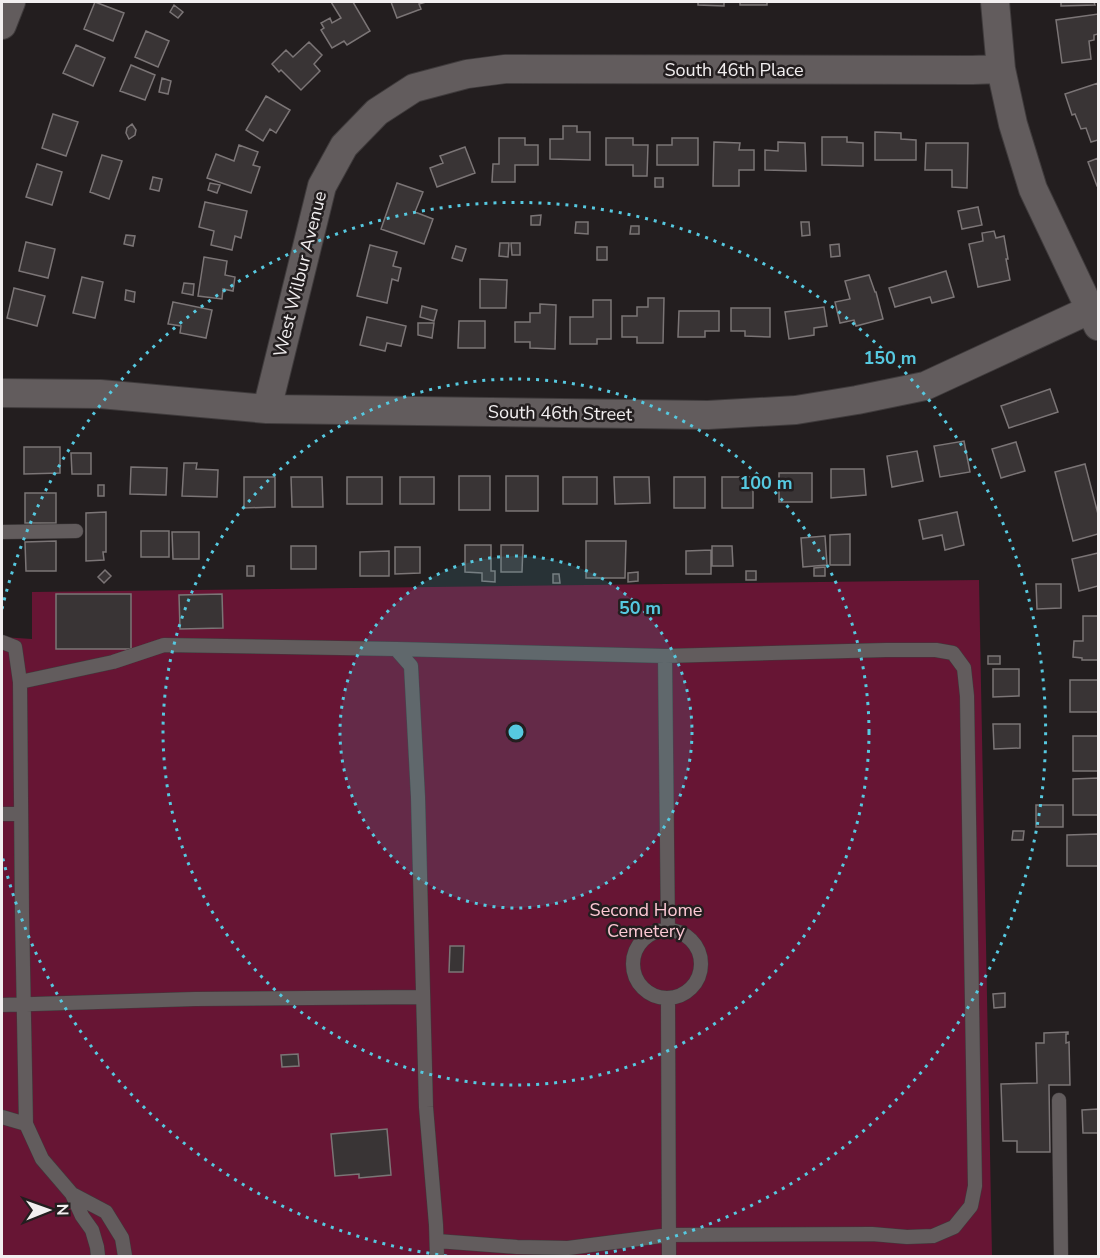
<svg xmlns="http://www.w3.org/2000/svg" width="1100" height="1258" font-family="'Nunito Sans',sans-serif">
	<style>
		.green { fill: #671534 }
		.building { fill: #393435; stroke: #7b7576; stroke-width: 1.5 }
		.lines { fill: none; stroke-linecap: round; stroke-linejoin: round }
		.lane-casing { stroke: #3f3b3c; stroke-width: 15 }
		.street-casing { stroke: #3f3b3c; stroke-width: 30 }
		.lane { stroke: #625c5d; stroke-width: 14 }
		.street { stroke: #625c5d; stroke-width: 28 }
		.ring { fill: none; stroke: #56c9e0; stroke-width: 3; stroke-dasharray: 3 6 }
		.labels { text-anchor: middle; stroke-width: 5; stroke-linejoin: round; paint-order: stroke }
		.street-label { font-size: 18px; fill: #f2eff0; stroke: #231e1f }
		.park-label { font-size: 18px; fill: #fcc8d4; stroke: #231e1f }
		.centre { fill: #56c9e0; stroke: #231e1f; stroke-width: 3 }
		.ring-label { font-size: 18px; text-anchor: middle; font-weight: bold; fill: #56c9e0; stroke: #231e1f; stroke-width: 5; stroke-linejoin: round; paint-order: stroke }
	</style>
	<rect width="100%" height="100%" fill="#231e1f"/>
	<path class="green" d="M979 580 992 1256H2V637L32 639V592Z"/>
	<path class="building" d="M95 2 124 13 113 41 84 29Z
		M331 2H353L370 31 347 45 344 41 332 48 321 30 324 28 321 23 330 18 332 23 341 18Z
		M391 2H426L419 4 421 9 397 18Z
		M698 2H724V6L698 5Z
		M740 2H767V5H740Z
		M1061 2H1094L1095 5 1061 6Z
		M174 5 183 12 178 18 170 12Z
		M1098 14V34L1094 35V40L1089 41 1091 59 1062 63 1056 20Z
		M146 31 169 41 158 67 135 57Z
		M309 42 322 55 314 64 320 71 301 90 281 70 279 72 272 64 286 50 293 57Z
		M76 45 105 58 93 86 63 73Z
		M131 65 155 75 145 100 120 91Z
		M162 78 171 81 168 94 159 92Z
		M1098 83V140L1091 142 1086 128 1081 129 1075 114 1072 115 1065 94Z
		M266 96 290 110 276 133 270 129 263 141 246 130Z
		M53 114 78 122 66 156 42 148Z
		M132 124 136 130 135 135 129 139 126 133 127 128Z
		M563 126H577V132H590V160L550 159V139H563Z
		M875 132 901 133V139L916 140V160H875Z
		M822 137H847V142L863 143V166L822 165Z
		M499 138H525V145H538V165H515V182H492L493 164H499Z
		M606 138H633V145H648L647 176H633V165H606Z
		M672 138H698V165H657V145H672Z
		M714 142 740 143 739 150H754V170H739V186H713Z
		M778 142 805 143 806 171 765 170V150L778 151Z
		M926 143H968L967 188 952 187V170H925Z
		M239 145 258 152 253 165 260 167 251 193 207 178 216 154 234 161Z
		M465 147 475 173 437 187 430 168 443 163 440 156Z
		M102 155 122 161 109 199 90 192Z
		M1098 158V186H1097L1088 162Z
		M37 164 62 172 52 205 26 197Z
		M153 177 162 179 159 191 150 189Z
		M655 178H663V187H655Z
		M210 183 220 185 217 193 208 190Z
		M397 183 423 192 415 212 433 219 424 244 381 229Z
		M205 202 247 211 241 238 235 236 232 250 211 245 214 231 199 227Z
		M978 207 982 225 962 229 958 211Z
		M541 215 540 225H531V216Z
		M576 222H588V234L575 233Z
		M801 222H809L810 235 802 236Z
		M631 226H639V234H630Z
		M994 231 996 238 1004 236 1008 259H1006L1010 280 978 287 969 244 983 241 982 233Z
		M126 235 135 236 133 246 124 244Z
		M26 242 55 249 48 278 19 271Z
		M500 243H509L508 257 499 256Z
		M511 243H520V255H512Z
		M839 244 840 256 831 257 830 245Z
		M370 245 397 252 393 266 401 268 398 281 392 279 387 303 357 296Z
		M456 246 466 249 462 261 452 258Z
		M597 247H607V260H597Z
		M204 257 227 261 225 275 235 277 233 291 223 289 222 299 198 296Z
		M946 271 954 297 932 303 930 297 895 307 889 288Z
		M869 275 875 292H876L883 319 856 326 854 320 840 323 835 302 850 299 845 281Z
		M82 277 103 282 95 318 73 313Z
		M480 279 507 280 506 308H480Z
		M184 283 194 284 193 295 182 293Z
		M14 288 45 296 37 326 7 318Z
		M126 290 135 292 134 302 125 300Z
		M648 298H664L663 343H637V337H622V316H637V307H648Z
		M593 300H611V339H597V344H570V317H593Z
		M173 302 212 310 206 338 180 333 181 326 168 324Z
		M540 304 556 305 555 349 530 348V342H515V322H530V313H540Z
		M422 306 437 310 434 321 420 317Z
		M824 307 827 326 814 328V335L789 339 785 312Z
		M731 308H770V337L745 336V331H731Z
		M679 311H719V331H705V337H678Z
		M367 317 406 326 401 346 387 343 385 351 360 345Z
		M459 321H485V348H458Z
		M418 323H434L432 338 418 335Z
		M1050 389 1058 412 1009 428 1001 406Z
		M964 441 970 472 940 477 934 446Z
		M1016 442 1025 471 1001 478 992 449Z
		M24 447H60V473L24 474Z
		M917 451 923 481 892 487 887 456Z
		M71 453H91V474H72Z
		M184 463H197L196 469 218 470 217 497 182 496Z
		M1085 464 1098 514V534L1073 541 1055 472Z
		M131 467 167 468 166 495 130 494Z
		M831 469H864L866 495 831 498Z
		M779 473H812V502H779Z
		M459 476H490V510H459Z
		M506 476H538V511H506Z
		M244 477H275V507L244 508Z
		M291 477H322L323 507H292Z
		M347 477H382V504H347Z
		M400 477H434V504H400Z
		M563 477H597V504H563Z
		M614 477H649L650 503 615 504Z
		M674 477H705V508H674Z
		M722 477H753V508H722Z
		M98 485H104V496H98Z
		M25 493H56V523H25Z
		M106 512V552H103L104 560 86 561V513Z
		M957 512 964 545 945 550 942 535 923 539 919 520Z
		M141 531H169V557H141Z
		M172 532H199V559H173Z
		M850 534V565H830V535Z
		M825 536 827 565 803 567 801 538Z
		M56 541V571H26L25 542Z
		M586 541H626L625 578H586Z
		M465 545H491V571H495V582L482 581V573L465 572Z
		M501 545H523L522 572H501Z
		M291 546H316V569H291Z
		M712 546H732L733 566H712Z
		M395 547H420V573L395 574Z
		M711 550V574H686V551Z
		M389 551V576H360V552Z
		M1098 553V586L1079 591 1072 559Z
		M247 566H254V576H247Z
		M825 567V576H814V568Z
		M105 570 111 576 104 583 98 577Z
		M746 571H756V580H746Z
		M638 572V581L628 582V573Z
		M553 574H559L560 583H553Z
		M1036 584H1061V608L1037 609Z
		M56 594H131V649H56Z
		M222 594 223 628 180 629 179 595Z
		M1083 616H1098V660H1082V658L1073 657 1074 641H1083Z
		M988 656H1000V664H988Z
		M993 669H1019V696L993 697Z
		M1070 680H1098V712H1070Z
		M993 724H1020V748L994 749Z
		M1073 736H1098V771H1073Z
		M1098 778V815H1073V779Z
		M1036 805H1063V827H1036Z
		M1013 831H1024L1023 840H1012Z
		M1098 834V866H1067V835Z
		M450 946H464L463 972H449Z
		M1005 993V1007L994 1008 993 994Z
		M1068 1032V1034H1066V1043L1069 1042 1070 1085H1049L1050 1152H1017V1141H1003L1001 1084 1037 1083 1036 1043H1044V1033Z
		M298 1054 299 1066 282 1067 281 1055Z
		M1098 1109V1133H1083L1082 1110Z
		M387 1129 391 1175 359 1178V1174L335 1176 331 1134Z"/>
	<g class="lines">
		<defs>
			<path id="lane" d="M2 532 76 531
				M2 642 15 647 20 682 22 913 26 1124 42 1159 72 1194
				M396 649 665 656 668 931
				M20 682 113 662 164 645 396 649 411 666 418 797 426 1107 436 1225 437 1256
				M2 814H21
				M633 964a34 34 0 1 1 68 0a34 34 0 1 1-68 0Z
				M668 999 669 1256
				M2 1005 195 999 422 997
				M1059 1100 1061 1256
				M2 1117 26 1124
				M437 1241 517 1247 568 1248 669 1235 872 1234 907 1237 933 1236 954 1227 971 1206 975 1186 967 696 964 668 953 653 936 650H886L665 656
				M98 1256 97 1247 92 1230 82 1216 72 1194 106 1212 122 1238 125 1256"/>
			<path id="street" d="M995 2 1001 69 1013 124 1033 189 1098 326
				M2 25 11 2
				M2 393 100 394 267 409 708 415 796 410 857 400 925 386 1098 306
				M267 409 322 186 344 146 377 112 414 88 467 74 505 69 972 70 1001 69"/>
		</defs>
		<use href="#lane" class="lane-casing"/>
		<use href="#street" class="street-casing"/>
		<use href="#lane" class="lane"/>
		<use href="#street" class="street"/>
	</g>
	<circle cx="516" cy="732" r="176" fill="#56c9e0" fill-opacity=".12"/>
	<g class="ring">
		<circle cx="516" cy="732" r="176"/>
		<circle cx="516" cy="732" r="353"/>
		<path d="M447 1256A529 529 0 0 1 2 855M2 609A529 529 0 1 1 585 1256"/>
	</g>
	<g class="labels">
		<g class="street-label">
			<text x="734" y="76">South 46th Place</text>
			<text transform="translate(300 274) rotate(-76)" y="6">West Wilbur Avenue</text>
			<text transform="translate(560 413) rotate(1)" y="6">South 46th Street</text>
		</g>
		<g class="park-label">
			<text x="646" y="916">Second Home<tspan x="646" dy="21">Cemetery</tspan></text>
		</g>
	</g>
	<circle cx="516" cy="732" r="9" class="centre"/>
	<g class="ring-label">
		<text x="890" y="364">150 m</text>
		<text x="766" y="489">100 m</text>
		<text x="640" y="614">50 m</text>
	</g>
	<rect width="1100" height="1258" fill="none" stroke="#f2eff0" stroke-width="6"/>
	<g transform="translate(48 1210) rotate(89)" stroke="#231e1f" stroke-width="4.5" paint-order="stroke">
	<path d="M0-4.5L10 22L0 15L-10 22Z" fill="#f2eff0"/>
	<text y="-9" font-size="16" font-weight="bold" text-anchor="middle" fill="#f2eff0">N</text>
	</g>
</svg>
